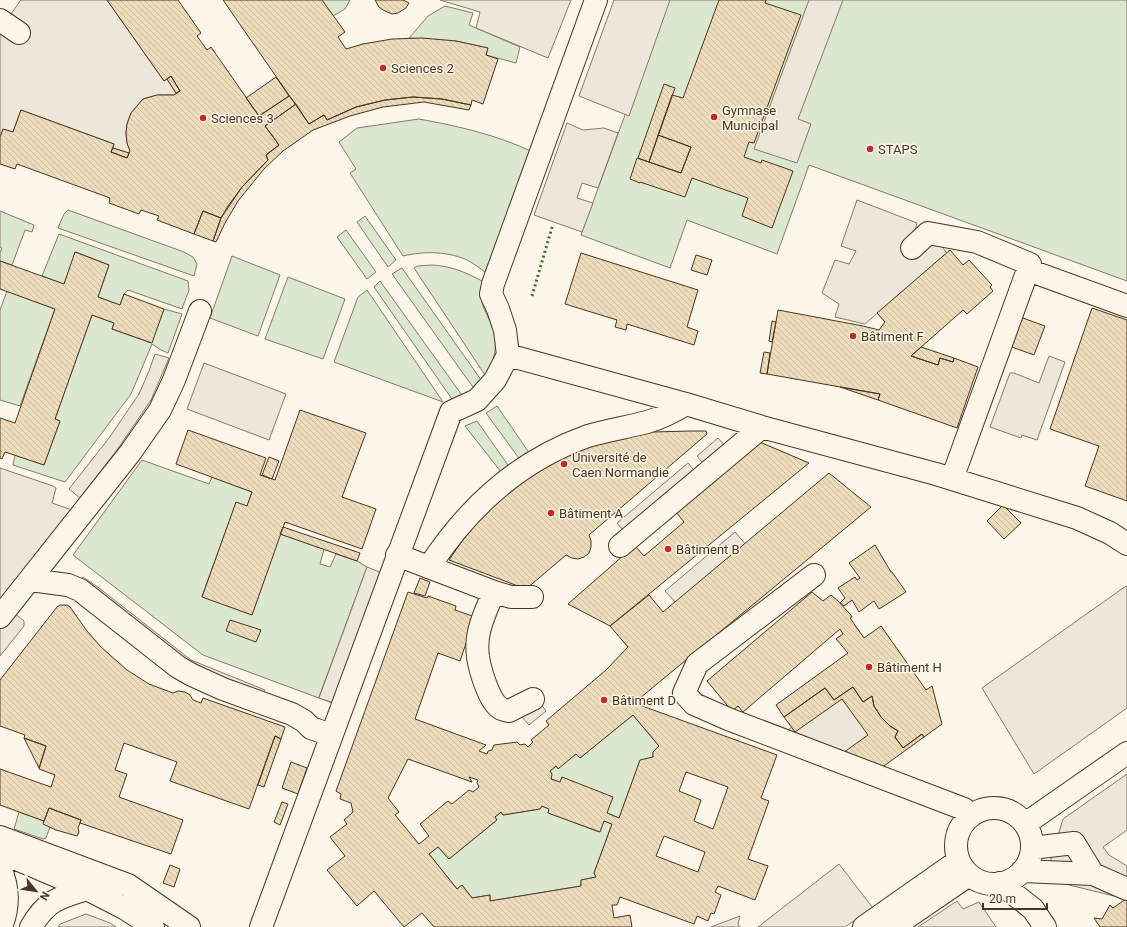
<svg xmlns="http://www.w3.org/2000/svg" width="1127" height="927" font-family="Roboto,sans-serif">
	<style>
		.green { fill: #dce7d0; stroke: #887966 }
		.parking { fill: #ede7d9; stroke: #887966 }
		.building { fill: url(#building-back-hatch); stroke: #4a3520; fill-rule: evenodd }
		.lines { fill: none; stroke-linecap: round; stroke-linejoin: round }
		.minor-casing { stroke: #4a3520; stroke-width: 24 }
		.minor { stroke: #fbf6e9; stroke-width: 22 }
		.hedge { stroke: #436837; stroke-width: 3; stroke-dasharray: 2 3; stroke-linecap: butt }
		.poi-dot { fill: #c62828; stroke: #fbf6e9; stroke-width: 1.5 }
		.labels { text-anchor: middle; stroke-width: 3; stroke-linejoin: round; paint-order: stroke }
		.poi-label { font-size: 13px; fill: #4a3520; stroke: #fbf6e9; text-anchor: start }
	</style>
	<defs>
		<pattern id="building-back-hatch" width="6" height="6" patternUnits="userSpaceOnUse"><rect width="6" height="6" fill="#ecdcbc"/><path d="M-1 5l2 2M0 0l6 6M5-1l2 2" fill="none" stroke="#ccbda1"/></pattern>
	</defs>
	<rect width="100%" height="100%" fill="#fbf6e9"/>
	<path class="green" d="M322 0H350L345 9 333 16Z
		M667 0H1127V281L809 165 777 254 687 220 670 268 581 235Z
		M445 6 473 13 469 25 520 47 516 63 486 55 488 48 456 41 409 38 428 16Z
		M419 119C458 126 497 135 533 152L485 272C480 268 474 264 469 261 449 251 424 251 403 256L350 173 356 169 339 142 357 128Z
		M68 210 184 252 193 257 197 264 194 276 58 228 64 214Z
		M0 211 34 225 32 232 25 230 12 265 0 261V253L2 248 0 247Z
		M365 216 396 260 388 267 357 222Z
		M346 230 376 272 367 279 337 237Z
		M59 234 188 281 189 290 182 309 128 290 124 294 120 305 98 297 109 265 76 252 64 284 42 276Z
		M232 256 280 275 258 336 210 318Z
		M432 265C451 266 465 272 482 281 483 288 481 296 482 303 485 312 490 320 493 329 499 346 493 362 487 378L414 268 417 266Z
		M402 268 484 384 475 390 392 274Z
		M288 277 345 299 323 359 265 339Z
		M380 281 464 398 454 402 374 287Z
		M367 290 443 402 334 362 358 297Z
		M7 291 55 309 20 406 0 400V310Z
		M164 309 182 314 168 353 161 350 152 344 131 394 65 482 13 465 15 455 44 465 60 421 55 419 92 315 114 323 112 329 151 343Z
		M497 406 530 454 521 461 486 413Z
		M477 421 510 468 501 472 465 426Z
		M142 460 209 484 212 477 252 492 247 506 236 503 202 596 252 615 280 534 324 549 320 564 330 567 336 554 357 561 367 567 319 697 335 704 203 655 73 555Z
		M633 715 659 746 653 752V757L640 761 619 818 607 813 562 777 560 782 551 779 550 771 556 766 558 768 576 754 580 758Z
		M542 806 549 809V813L599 832 604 821 612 824 594 873 596 877 581 880V886L490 901V895L472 898 462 885 457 889 429 854 438 847 449 859 497 820 495 817 501 812 503 815 540 809Z
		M19 812 44 821V824L50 827 46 838 43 839 14 829Z"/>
	<path class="parking" d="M21 0H107L164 81 167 79 176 93 174 95H157L143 99 131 113 127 124 126 133 127 143 130 151 129 153 113 148 114 144 21 110 13 132 3 129 0 137V29Z
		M440 0H571L548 58 476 28 480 12Z
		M614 0H670L629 116 579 96Z
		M809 0H843L798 119 811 124 797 163 754 149Z
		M567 123 583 130 604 128 618 133 598 188 582 183 577 198 593 203 582 232 534 215Z
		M857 200 917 223 914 234 939 243 947 253 865 324 835 317 839 304 822 293 835 260 849 264 856 251 841 246Z
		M155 354 169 358 151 400 117 450 80 498 69 489 109 438 139 394 149 371Z
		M1049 356 1065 362 1037 440 1022 435 1021 438 990 427 1010 373H1014L1039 383Z
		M204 363 286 394 269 440 187 409Z
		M718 438 728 449 706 467 697 456Z
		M688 463 697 474 626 534 617 523Z
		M0 468 53 486 56 488 52 503 72 510 0 605Z
		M735 532 748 547 678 605 665 591Z
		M367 567 382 573 334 703 319 698Z
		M83 577 99 588 191 660 265 690 262 696 199 672 79 582Z
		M1126 586 1127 588V708L1034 774 982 688Z
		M13 612 24 621V626L0 656V628Z
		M840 694 872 734 879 769 785 732Z
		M538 700 546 711 529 725 520 715Z
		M1127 774V830L1103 847 1109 855 1127 866V897L1126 899 1045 879 1063 819Z
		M839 864 873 908 845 927H758Z
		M957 901 963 909 979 902 996 927H918Z
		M86 914 110 923 116 927H58L60 924Z
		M740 916 738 924 740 927H711Z"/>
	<path class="building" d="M107 0H178L201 33 197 36 207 50 211 47 259 116 289 96 296 104 265 126 279 145 266 155 268 160 242 187 221 218 203 211 194 234 157 220 159 216 141 210 139 214 109 203 110 198 17 164 15 169 0 164V137L3 129 13 132 21 110 114 144 111 152 127 158 130 151 127 143 126 133 127 124 131 113 143 99 157 95H174L180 91 171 76 164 81Z
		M223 0H322L345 32 338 37 346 49 363 44 392 39 422 38 456 41 488 48 486 55 498 59 483 104 472 100 471 105 442 99 413 97 385 100 356 107 327 120 324 115 309 124Z
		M375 0H403L409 3 406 8 398 13 392 14 383 10 379 7Z
		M719 0H766L765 3 801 15 754 143 749 142 744 157 761 163 762 160 793 171 772 228 742 216 748 198 692 178 685 197 640 182V183L630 179 637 158 681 173 691 147 658 135 672 95 683 98Z
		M171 76 180 91 176 93 167 79Z
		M276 77 289 96 259 116 246 98Z
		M664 84 675 88 649 162 638 158Z
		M413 97 442 99 471 105 469 110 424 102 383 107 350 116 313 130 283 151 264 169 238 201 225 223 216 242 213 241 221 218 228 206 242 187 268 160 266 155 279 145 265 126 296 104 309 124 324 115 327 120 356 107 385 100Z
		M658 135 691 147 681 173 649 162Z
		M113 148 129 153 127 158 111 152Z
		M203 211 221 218 213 241 194 234Z
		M950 250 963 265 969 260 992 285 990 287 993 291 967 314 963 310 911 356 938 365 940 358 953 362 954 358 978 367 957 428 878 400 880 394 767 374 778 310 863 326 879 330 885 322 877 313Z
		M75 252 109 265 98 297 120 305 124 294 164 309 152 343 112 329 114 323 92 315 55 419 60 421 44 465 5 452 2 459 0 458V418L15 423 55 309 0 289V261L64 284Z
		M581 253 698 290 687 327 698 331 694 345 627 324 626 330 615 327 617 320 565 304Z
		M696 255 712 260 707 275 691 270Z
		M1092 308 1127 320V501L1085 486 1099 446 1050 429Z
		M1020 317 1045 326 1034 355 1009 346Z
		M772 321 776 322 772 342 769 341Z
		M921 347 954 358 953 362 940 358 938 365 911 356Z
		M764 352 770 353 767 374 760 373Z
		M840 387 880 394 878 400Z
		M300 410 366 433 342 497 376 509 362 549 285 522 252 615 202 597 236 502 247 506 252 492 176 464 188 430 266 458 260 475 275 480Z
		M691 431H706L707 434 589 535 591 541V547L589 553 584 557 578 559 572 558 566 555 526 589 449 560 462 541 482 517 498 501 536 471 586 447 624 436 652 432Z
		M755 440 809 463 610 626 568 604Z
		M269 457 279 461 272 479 262 475Z
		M829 473 871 507 634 703 777 755 761 798 769 801 748 859 768 866 755 900 718 886 715 892 721 895 714 914 711 913 708 921 697 916 694 924 620 897 617 905H612L614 918 630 915 632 927H434L422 913 404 927 374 891 357 906 327 870 345 856 330 837 347 824 344 820 353 812 351 803 340 799 341 794 336 791 408 592 427 598 428 596 456 606 455 610 475 617 460 661 438 653 415 719 486 745 479 751 487 754 488 751 492 750 494 745 517 742 520 745 525 744 528 747 533 742 531 740 549 725 546 721 606 670 628 647 610 626 649 595 663 612ZM633 715 659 746 653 752V757L640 760 619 818 607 813 613 797 562 777 560 782 551 779 552 774 550 771 556 766 558 769 576 754 580 758ZM408 759 472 782 469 777 478 780 477 783 479 787 473 792 469 790 452 804 448 801 420 824 429 836 419 844 395 815 399 812 388 798ZM686 772 728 787 713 829 694 821 701 800 679 791ZM542 806 549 809 548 813 600 832 604 821 612 824 594 873 596 877 581 880V886L490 901V895L472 898 462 885 457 889 429 854 438 847 449 859 497 820 495 817 501 812 503 815 540 809ZM664 836 705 852 698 872 656 856Z
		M1003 505 1021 523 1004 539 987 521Z
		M676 512 684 522 644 556 635 546Z
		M283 527 360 553 357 561 280 534Z
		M875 545 891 572H892L906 592 879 609 874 601 859 612 852 600 844 606 840 603 845 598 838 588 855 577 857 580 860 578 849 563Z
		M420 578 430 582 425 596 414 593Z
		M812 592 823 601 831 595 838 601 850 614 852 617 850 618 864 638 881 626 926 690 932 686 942 724 924 737 922 734 903 748 895 737 898 731 890 726 881 717 874 706 872 696 863 702 853 687 834 700 825 688 784 717 776 705 848 653 836 639 843 634 840 629 743 712 738 706 732 711 707 681Z
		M60 605H67L70 607 87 631 101 647 127 670 149 684 173 693 178 691 185 692 190 695 193 700 201 703 203 698 285 727 281 739 275 736 249 809 170 781 177 762 124 743 115 770 127 774 119 797 183 820 171 854 80 823 81 820 49 808 44 821 0 805V769L51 787 55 775 39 769 46 746 24 738 25 735 0 726V680L57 607Z
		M230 620 261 630 256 642 226 631Z
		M853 687 863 702 872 696 874 706 881 717 890 726 898 731 895 737 903 748 922 734 924 737 881 768 840 755 868 735 842 699 795 732 784 717 825 688 834 700Z
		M275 736 281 739 264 787 258 785Z
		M24 738 46 746 39 768Z
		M291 762 307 768 298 794 282 788Z
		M282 802 288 804 280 825 274 822Z
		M49 808 81 820 78 828 79 832 77 836 56 830 43 824Z
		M170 865 180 869 174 887 163 883Z
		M1126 899 1127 901V927H1100L1094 918 1102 919 1110 905 1113 908Z"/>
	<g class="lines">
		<defs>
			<path id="minor" d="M0 20 19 33
				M912 248 928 233 977 242 1030 264 952 479
				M1028 270 1127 306
				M508 355 686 404 762 427 936 474 1077 518 1110 533 1127 544
				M620 546 762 427
				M397 555 494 592C488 605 482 618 479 632 477 640 477 649 478 657 480 670 489 701 500 708 502 710 506 710 509 711L533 699
				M429 567C468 507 520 460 588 436 608 430 628 427 647 422 661 418 675 411 686 404
				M814 575 697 664 684 693 694 704 728 719 964 809 966 820
				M32 577 38 581 68 585 80 590 178 667 192 675 223 689 292 714 304 721 311 728 331 735
				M494 592 511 597H532
				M0 617 130 453 160 410 174 380 200 311
				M956 846a38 38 0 1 1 76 0a38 38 0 1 1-76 0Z
				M1025 824 1127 753
				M0 837 128 885 189 927
				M1032 848 1074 843 1093 874
				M0 855 14 858 87 889 126 909 153 927
				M0 868C9 888 9 907 1 927
				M1022 871 1093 874 1127 889
				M1000 883 1033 909 1045 927
				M31 927C47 900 58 898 87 889
				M261 927 451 412 477 400 495 380 508 355 505 330 498 309 491 294 493 284 596 0
				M864 927 958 861
				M893 927 969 875"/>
		</defs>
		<use href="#minor" class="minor-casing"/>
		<use href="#minor" class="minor"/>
		<path class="hedge" d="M532 296 553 224"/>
	</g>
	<g class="poi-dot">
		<circle cx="383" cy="68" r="4"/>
		<circle cx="714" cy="117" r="4"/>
		<circle cx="203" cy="118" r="4"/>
		<circle cx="870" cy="149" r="4"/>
		<circle cx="853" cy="336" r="4"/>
		<circle cx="564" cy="464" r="4"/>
		<circle cx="551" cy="513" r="4"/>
		<circle cx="668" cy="549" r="4"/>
		<circle cx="869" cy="667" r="4"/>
		<circle cx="604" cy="700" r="4"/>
	</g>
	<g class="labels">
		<g class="poi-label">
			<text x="391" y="73">Sciences 2</text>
			<text x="722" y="115">Gymnase<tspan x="722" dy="15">Municipal</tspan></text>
			<text x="211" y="123">Sciences 3</text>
			<text x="878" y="154">STAPS</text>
			<text x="861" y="341">Bâtiment F</text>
			<text x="572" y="462">Université de<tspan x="572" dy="15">Caen Normandie</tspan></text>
			<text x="559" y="518">Bâtiment A</text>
			<text x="676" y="554">Bâtiment B</text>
			<text x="877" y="672">Bâtiment H</text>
			<text x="612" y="705">Bâtiment D</text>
		</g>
	</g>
	<g transform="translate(36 891) rotate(120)" stroke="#fbf6e9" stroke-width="3" paint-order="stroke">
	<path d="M0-3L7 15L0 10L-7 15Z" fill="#4a3520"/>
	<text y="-6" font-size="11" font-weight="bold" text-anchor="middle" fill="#4a3520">N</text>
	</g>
	<path d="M983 903v6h64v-6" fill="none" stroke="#4a3520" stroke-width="2"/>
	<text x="989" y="903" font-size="12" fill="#4a3520" stroke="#fbf6e9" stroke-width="3" paint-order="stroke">20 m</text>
</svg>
